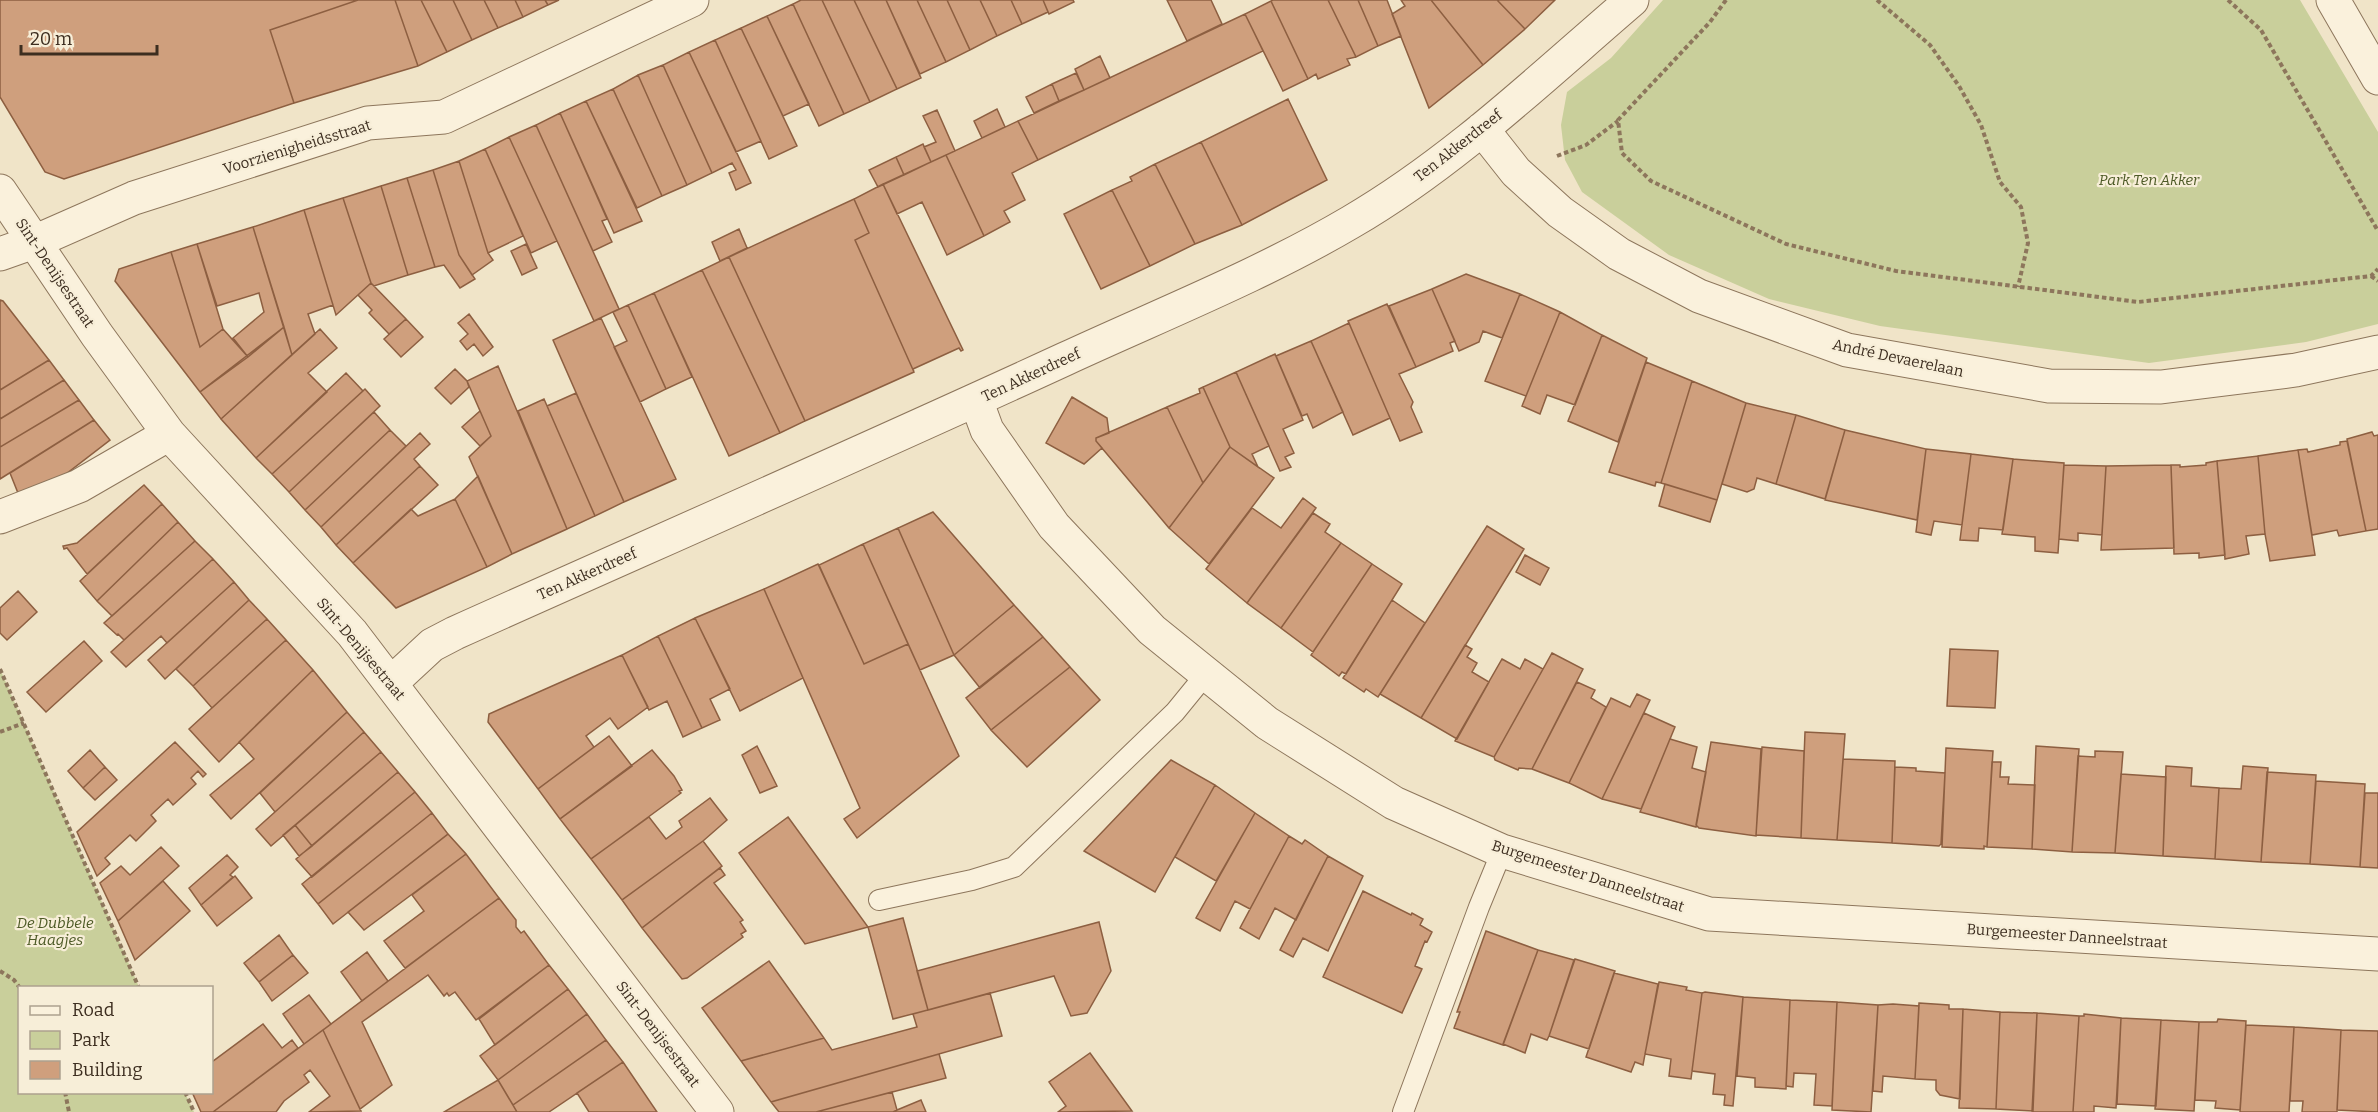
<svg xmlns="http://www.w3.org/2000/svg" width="2378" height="1112" font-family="Bitter,serif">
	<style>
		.green { fill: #c9cf9b }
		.building { fill: #cf9f7d; stroke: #8d5f41; stroke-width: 1.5 }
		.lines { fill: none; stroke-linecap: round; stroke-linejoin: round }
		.service-casing { stroke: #8d765c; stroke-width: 22 }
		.minor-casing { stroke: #8d765c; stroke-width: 35 }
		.path { stroke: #8d765c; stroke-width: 4; stroke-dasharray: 4.5 3; stroke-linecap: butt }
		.service { stroke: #faf1dc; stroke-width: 20 }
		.minor { stroke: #faf1dc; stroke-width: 33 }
		.labels { text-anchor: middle; stroke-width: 4.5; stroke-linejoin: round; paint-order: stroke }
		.street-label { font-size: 15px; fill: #3d2e20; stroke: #f7eed8 }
		.park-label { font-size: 15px; font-style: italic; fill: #4d5a26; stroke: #f7eed8 }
	</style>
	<rect width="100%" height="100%" fill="#f0e4c8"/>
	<path class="green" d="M1663 0H2300L2378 132V324L2306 342 2149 363 1880 326 1769 299 1669 255 1582 192 1565 160 1561 125 1567 92 1611 58Z
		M0 669 139 987 20 988V1092L185 1093 194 1112H0Z"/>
	<path class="building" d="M0 0H358L270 30 294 103 64 179 45 172 0 97Z
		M358 0H395L418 66 294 103 270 30Z
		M395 0H421L447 52 418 66Z
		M421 0H453L472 40 447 52Z
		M453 0H484L498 28 472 40Z
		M484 0H515L523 17 498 28Z
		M515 0H545L548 5 523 17Z
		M545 0H559L548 5Z
		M801 0H822L870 102 844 114 793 4Z
		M822 0H854L897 89 870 102Z
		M854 0H886L921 78 897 89Z
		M886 0H917L946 62 920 74Z
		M917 0H947L970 50 946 62Z
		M947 0H980L997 36 970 50Z
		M980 0H1011L1022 24 997 36Z
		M1011 0H1043L1048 12 1022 24Z
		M1043 0H1073L1074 2 1049 14Z
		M1167 0H1211L1222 24 1187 41Z
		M1273 0H1328L1356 57 1347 59 1350 65 1318 79 1316 74 1308 79 1271 1Z
		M1328 0H1358L1378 46 1356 57Z
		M1358 0H1387L1401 36 1378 46Z
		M1401 0H1431L1483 65 1429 108 1392 14 1405 6Z
		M1431 0H1497L1525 29 1483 65Z
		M1497 0H1555L1525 29Z
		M1271 1 1308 79 1283 91 1245 14Z
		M793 4 844 114 819 126 767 16Z
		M1245 14 1263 51 1038 160 1018 121Z
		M767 16 809 104 783 116 741 28Z
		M741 28 797 146 769 159 715 40Z
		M715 40 761 141 736 152 689 52Z
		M689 52 751 183 736 190 729 173 736 170 732 163 712 173 663 65Z
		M1100 56 1110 78 1084 90 1075 69Z
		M663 65 712 173 687 185 638 75Z
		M1076 73 1084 90 1059 101 1052 84Z
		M638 75 687 185 662 196 613 89Z
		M1052 84 1059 101 1034 113 1026 97Z
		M613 89 662 196 637 208 586 101Z
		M1288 99 1327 180 1242 225 1201 142Z
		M586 101 642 221 614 233 560 113Z
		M997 109 1005 127 982 138 974 121Z
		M937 110 955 151 931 162 924 147 936 142 923 116Z
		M560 113 607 219 602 221 612 242 593 251 536 125Z
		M1018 121 1038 160 1012 173 1025 200 1004 211 1010 222 984 236 946 155Z
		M536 125 619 309 594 321 509 137Z
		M509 137 557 241 531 253 485 149Z
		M1201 142 1242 225 1195 244 1155 164Z
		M923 144 931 162 904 175 896 157Z
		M485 149 523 236 488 253 459 161Z
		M946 155 984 236 947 255 922 202 897 214 883 184Z
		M896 157 904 175 878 187 869 170Z
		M459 161 488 253 493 260 472 275 459 255 433 170Z
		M1155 164 1195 244 1150 266 1112 190 1132 181 1130 177Z
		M433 170 459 255 475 279 460 288 444 265 435 267 407 178Z
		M407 178 435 267 408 275 381 186Z
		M883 184 963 350 961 351 959 348 913 369 914 372 855 240 869 233 854 199Z
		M381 186 408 275 374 286 371 283 343 198Z
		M1112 190 1150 266 1101 289 1064 214Z
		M343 198 371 283 336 315 304 210Z
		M854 199 869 233 855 240 914 372 805 421 729 257Z
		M304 210 333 305 308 314 315 334 292 355 253 227Z
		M253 227 284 327 248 357 233 338 264 312 259 293 217 306 197 244Z
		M739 229 747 248 720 261 712 242Z
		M197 244 223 329 200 347 171 252Z
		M526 244 537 268 522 275 511 251Z
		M171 252 200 347 223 329 248 357 200 392 115 281 119 269Z
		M729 257 805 421 780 433 702 270Z
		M702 270 780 433 729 456 654 293Z
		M1466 274 1520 294 1502 338 1483 331 1479 342 1459 351 1432 289Z
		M371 283 406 319 389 334 369 313 372 310 358 295Z
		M1432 289 1455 341 1450 343 1453 351 1416 367 1389 306Z
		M654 293 692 377 666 389 628 305Z
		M1520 294 1560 312 1526 396 1485 381Z
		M0 300 3 301 49 360 0 390Z
		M1387 304 1416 367 1399 374 1413 402 1411 407 1422 432 1400 441 1348 321Z
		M628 305 666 389 640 402 614 347 627 341 613 312Z
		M1560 312 1602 335 1575 405 1547 395 1540 414 1522 406Z
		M469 314 493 347 483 356 474 344 467 350 460 341 468 334 458 323Z
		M601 318 676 479 624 502 553 340Z
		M406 319 423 337 401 357 384 339Z
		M1349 323 1390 418 1353 435 1311 341Z
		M284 327 292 355 221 419 200 392Z
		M320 329 337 348 308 373 327 392 256 458 221 419Z
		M1602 335 1647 358 1618 442 1568 421Z
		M1311 341 1343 412 1313 428 1307 414 1302 416 1276 356Z
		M1275 354 1303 420 1283 429 1294 453 1285 457 1291 467 1280 471 1236 372Z
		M49 360 64 380 0 419V390Z
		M1646 362 1692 381 1661 483 1656 482 1655 486 1609 472Z
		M498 366 567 529 512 554 469 457 491 436 467 381Z
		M455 369 467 381 469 387 451 404 435 388Z
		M1236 372 1269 446 1252 454 1258 467 1230 447 1203 387Z
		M346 373 363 391 272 474 256 458Z
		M64 380 79 400 0 447V419Z
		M1692 381 1746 403 1717 500 1661 483Z
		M1203 387 1230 447 1203 483 1167 407 1200 393 1199 389Z
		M365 389 380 406 289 492 272 474Z
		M576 393 624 502 595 516 547 406Z
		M1072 397 1107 418 1109 433 1096 438V441L1102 448 1084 464 1046 443Z
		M544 399 595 516 567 529 518 411Z
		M79 400 94 420 0 479V447Z
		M1746 403 1796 415 1776 484 1757 478 1754 489 1747 492 1722 484Z
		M1167 407 1203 483 1169 528 1096 441V438Z
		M480 411 491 436 480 446 462 427Z
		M374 412 390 430 305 510 289 492Z
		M1796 415 1845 430 1825 499 1776 484Z
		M94 420 110 440 62 477 18 493 10 473Z
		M390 430 406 446 321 527 305 510Z
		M1845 430 1926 449 1917 520 1825 500Z
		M2372 432 2374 436 2378 435V529L2366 531 2347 439Z
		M420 433 430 444 414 459 420 466 336 545 321 527Z
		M2347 441 2366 531 2339 536 2337 530 2312 535 2298 450 2307 449 2308 452 2340 445V442Z
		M1230 447 1274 478 1209 564 1169 528Z
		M1926 449 1971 454 1962 525 1934 521 1931 535 1916 532Z
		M2298 450 2315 555 2270 561 2265 534 2258 456Z
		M1971 454 2013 459 2003 530 1979 528 1978 541 1960 540Z
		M2258 456 2265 534 2246 536 2249 554 2225 559 2217 461Z
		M2013 459 2064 463 2058 553 2035 551V537L2002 534Z
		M2217 461 2225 555 2199 558V553L2174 554 2171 465H2180V467L2206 465V463Z
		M2064 465 2106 466 2102 535 2078 533V541L2059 539Z
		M2171 465 2174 548 2101 550 2106 466Z
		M420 466 438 485 353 563 336 545Z
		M478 476 512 554 487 567 455 499Z
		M1665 484 1717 500 1710 522 1659 506Z
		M144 485 162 504 87 574 67 548 64 549 63 546 77 543Z
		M1303 498 1316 508 1247 603 1206 569 1252 508 1281 528Z
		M455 499 487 567 396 608 353 563 411 509 418 516Z
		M162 504 178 522 97 601 80 581Z
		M933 512 1014 605 954 655 898 528Z
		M1313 513 1330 524 1325 532 1341 543 1281 628 1247 603Z
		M178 522 195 541 112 616 97 601Z
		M1487 526 1524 549 1421 718 1380 694Z
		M898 528 954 655 920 670 863 544Z
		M195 541 213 559 124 640 118 634 117 635 104 623Z
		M1341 543 1372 564 1313 652 1281 628Z
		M863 544 908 644 864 664 819 565Z
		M1525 555 1549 568 1540 585 1516 572Z
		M213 559 234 582 167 643 161 636 126 667 111 652Z
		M818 564 864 664 908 644 959 756 857 838 844 819 860 808 764 589Z
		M1372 564 1402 584 1346 674 1342 672 1339 676 1311 655Z
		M234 582 249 600 165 679 148 660Z
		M764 589 803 678 740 711 695 618Z
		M18 591 37 612 7 640 0 633V608Z
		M249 600 267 619 193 686 176 669Z
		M1392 600 1425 623 1378 697 1366 689 1364 692 1343 678Z
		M1014 605 1043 637 980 688 954 655Z
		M695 618 730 689 710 699 720 720 702 728 658 636Z
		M267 619 286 640 212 708 193 686Z
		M658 636 702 728 683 737 667 701 649 710 622 655Z
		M1043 637 1070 667 991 730 966 698Z
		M286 640 313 670 219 762 189 729Z
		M84 641 102 661 46 712 27 692Z
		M1465 645 1472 649 1467 657 1477 663 1472 672 1489 682 1457 739 1421 718Z
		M1950 649 1998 651 1995 708 1947 706Z
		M1552 653 1583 669 1532 769 1519 768 1518 770 1495 760 1494 757Z
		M622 655 648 707 618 729 610 718 586 736 594 747 538 789 488 722 489 714Z
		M1502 659 1520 669 1525 659 1543 669 1494 757 1455 741Z
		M1070 667 1100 700 1027 767 991 730Z
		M313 670 347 712 231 819 210 795 254 759 239 742Z
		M1577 682 1595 690 1591 698 1606 707 1569 783 1532 769Z
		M1637 694 1650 700 1602 799 1569 783 1611 698 1630 707Z
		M347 712 364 732 275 812 260 793Z
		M1644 713 1675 727 1641 809 1602 799Z
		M364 732 381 752 271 846 256 829Z
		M1805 732 1845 734 1837 840 1801 838Z
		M609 736 632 766 560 819 538 789Z
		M1670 739 1697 747 1692 768 1706 772 1696 827 1640 812Z
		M175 742 206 774 203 777 198 771 191 778 196 784 173 805 168 799 151 815 156 821 136 841 130 835 105 858 110 864 97 876 77 832Z
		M1711 742 1761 749 1756 836 1699 828 1696 825Z
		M757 746 777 786 760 793 742 755Z
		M2036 746 2079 749 2072 852 2032 849Z
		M1762 747 1804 751 1801 838 1756 835Z
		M1946 748 1993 751 1987 847 1984 846V849L1942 847Z
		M90 750 105 767 83 788 68 771Z
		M652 750 674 776 682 790 679 791 681 793 591 859 560 819Z
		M2095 751 2123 752 2115 853 2072 852 2078 756 2095 757Z
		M381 752 398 772 312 846 295 825Z
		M1843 759 1895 761 1892 843 1837 840Z
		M1171 760 1215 785 1155 892 1084 851Z
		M1992 762H2001L2000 777H2009L2008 784 2035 785 2032 849 1987 847Z
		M2166 766 2192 768 2191 786 2219 788 2215 859 2163 856Z
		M2243 766 2268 768 2261 862 2215 859 2219 788 2241 789Z
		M105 767 117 780 95 800 83 788Z
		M1895 767 1916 768V771L1945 773 1941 844 1939 846 1892 843Z
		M398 772 415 792 312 877 296 859Z
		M2267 772 2316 775 2310 864 2261 862Z
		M2121 774 2166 777 2163 856 2115 853Z
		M2316 781 2365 784 2360 867 2310 864Z
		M1215 785 1255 813 1216 881 1175 857Z
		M415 792 432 813 318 904 302 884Z
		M2365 793H2378V868L2360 867Z
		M710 798 727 820 703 841 622 900 591 859 649 817 666 839 682 827 679 821Z
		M432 813 448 834 333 924 318 904Z
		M1255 813 1289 836 1250 909 1235 901 1220 931 1196 918Z
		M788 817 868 927 805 944 739 853Z
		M295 825 312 846 299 856 283 835Z
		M448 834 466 854 364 930 348 912Z
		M1289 836 1302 844 1305 840 1328 856 1296 920 1275 908 1259 939 1240 928Z
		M703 841 722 866 642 928 622 900Z
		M161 847 179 866 118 921 100 883 121 866 130 875Z
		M466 854 499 898 405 968 384 941 424 911 412 895Z
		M227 855 238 867 230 875 233 877 201 905 189 888Z
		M1328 856 1363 876 1328 951 1303 938 1293 957 1280 950Z
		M720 868 725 875 714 883 743 920 740 922 746 931 741 934 743 937 713 959 687 978 682 979 642 928Z
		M235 876 252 898 217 926 201 905Z
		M163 881 190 911 135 960 118 921Z
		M1363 891 1411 915 1412 913 1423 919 1420 925 1432 932 1427 942 1425 941 1415 966 1422 969 1402 1013 1323 977Z
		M499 898 516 920V927L521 933 524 931 549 965 476 1020 455 992 449 996 447 993 444 996 428 975 362 1022 392 1085 360 1109 323 1030Z
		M903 918 928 1010 893 1019 868 927Z
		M1099 922 1111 971 1087 1013 1071 1016 1054 976 928 1010 917 971Z
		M1486 931 1538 950 1503 1045 1454 1028 1460 1012H1457Z
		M279 935 293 955 259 982 244 963Z
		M1538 950 1574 960 1549 1036 1547 1040 1531 1034 1525 1053 1503 1044Z
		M367 952 388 981 362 1001 341 972Z
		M293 955 308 973 272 1001 259 982Z
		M1575 959 1615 971 1589 1049 1549 1036Z
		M769 961 824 1038 741 1061 702 1008Z
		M549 965 568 989 495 1045 479 1019Z
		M1614 973 1658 984 1643 1065 1635 1062 1631 1072 1586 1057Z
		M1659 982 1687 987 1686 990 1702 993 1691 1079 1669 1076 1671 1059 1645 1054Z
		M568 989 587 1014 498 1080 480 1056Z
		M1705 992 1743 997 1733 1106 1724 1105 1725 1095 1713 1094 1715 1074 1692 1071 1702 993Z
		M990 993 1002 1036 771 1102 741 1061 824 1038 832 1050 917 1027 913 1014Z
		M309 995 331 1024 304 1044 283 1014Z
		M1743 997 1790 1000 1786 1089 1755 1087V1078L1737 1076Z
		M1790 1000 1837 1002 1832 1106 1814 1105 1816 1074 1794 1073 1793 1087 1786 1086Z
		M1837 1002 1878 1005 1871 1112 1832 1110Z
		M1919 1003 1949 1005V1009H1963L1960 1099 1940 1095 1936 1090V1080L1915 1079Z
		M1893 1004 1919 1006 1915 1079 1883 1076 1882 1092 1873 1091 1878 1005Z
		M1963 1009 2000 1012 1996 1109 1959 1108Z
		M2000 1012 2037 1013 2033 1111 1996 1109Z
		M2037 1013 2079 1016 2073 1112H2032Z
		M587 1014 606 1040 513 1105 498 1080Z
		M2084 1014 2121 1018 2116 1108 2094 1106V1112H2073L2079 1016H2084Z
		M2121 1018 2161 1020 2156 1106 2117 1104Z
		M2218 1019 2246 1021 2240 1110 2215 1108 2216 1101 2195 1100 2199 1022H2217Z
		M2161 1020 2199 1022 2194 1111 2155 1109Z
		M263 1024 282 1048 292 1040 298 1048 213 1112H201L192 1092H212V1062Z
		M2246 1025 2294 1027 2289 1112H2240Z
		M2294 1027 2341 1030 2337 1112H2302L2303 1101H2290Z
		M323 1030 361 1111 309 1112 330 1096 310 1070 304 1075 309 1082 284 1101 276 1112H213Z
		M2341 1030 2378 1031V1112L2337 1110Z
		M606 1040 623 1062 549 1112H517L513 1105Z
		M1090 1053 1132 1111 1058 1112 1066 1106 1049 1082Z
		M939 1054 946 1078 816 1112H779L771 1102Z
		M623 1062 657 1112H589L577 1093Z
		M498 1080 517 1112H444Z
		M892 1092 897 1110 893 1112H816Z
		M921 1100 926 1112H893L897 1110Z"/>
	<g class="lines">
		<defs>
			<path id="service" d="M879 900 972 880 1014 867 1175 712 1206 674
				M1403 1112 1479 907 1502 851"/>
			<path id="minor" d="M2333 0 2378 78
				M1482 129 1516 172 1560 212 1619 254 1699 296 1847 350 2049 386 2161 387 2296 370 2378 352
				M0 191 97 335 169 434 352 633 717 1112
				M0 254 34 242 134 198 368 123 444 117 692 0
				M976 400 987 430 1054 526 1152 630 1267 723 1394 803 1502 851 1709 914 2378 954
				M0 517 79 486 169 434
				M391 683 432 645 455 633C658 542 863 452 1065 359 1160 315 1261 275 1351 222 1454 162 1542 77 1632 0"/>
		</defs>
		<use href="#service" class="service-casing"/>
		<use href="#minor" class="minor-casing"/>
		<path class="path" d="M1726 0 1710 22 1618 120 1622 153 1651 181 1786 244 1896 271 2138 302 2371 276 2378 269
			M1877 0 1930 45 1959 86 1981 125 2000 182 2021 207 2028 243 2018 287
			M2228 0 2261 30 2378 231
			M1557 156 1586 145 1618 121
			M2371 276 2378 281
			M0 669 139 988
			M0 732 24 723
			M0 971 14 980 20 988
			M65 1092 69 1112
			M185 1092 194 1112"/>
		<use href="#service" class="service"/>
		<use href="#minor" class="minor"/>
	</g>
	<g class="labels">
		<g class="street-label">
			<text transform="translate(1458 146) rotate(-38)" y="5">Ten Akkerdreef</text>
			<text transform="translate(297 147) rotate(-17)" y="5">Voorzienigheidsstraat</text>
			<text transform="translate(55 273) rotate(56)" y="5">Sint-Denijsestraat</text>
			<text transform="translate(1898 358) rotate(12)" y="5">André Devaerelaan</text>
			<text transform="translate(1031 375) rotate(-25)" y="5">Ten Akkerdreef</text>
			<text transform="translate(587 574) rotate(-24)" y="5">Ten Akkerdreef</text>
			<text transform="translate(361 649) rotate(50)" y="5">Sint-Denijsestraat</text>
			<text transform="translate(1588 876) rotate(18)" y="5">Burgemeester Danneelstraat</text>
			<text transform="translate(2067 936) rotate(4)" y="5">Burgemeester Danneelstraat</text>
			<text transform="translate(658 1034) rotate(53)" y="5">Sint-Denijsestraat</text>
		</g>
		<g class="park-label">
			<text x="2149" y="185">Park Ten Akker</text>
			<text x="55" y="928">De Dubbele<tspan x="55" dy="17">Haagjes</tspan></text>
		</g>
	</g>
	<rect x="18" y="986" width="195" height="108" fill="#f7eed8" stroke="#ada18e" stroke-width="1.5"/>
	<rect x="30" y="1006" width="30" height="9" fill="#faf1dc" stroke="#ada18e" stroke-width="1.5"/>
	<text x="72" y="1016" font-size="18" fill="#3d2e20">Road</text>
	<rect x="30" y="1031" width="30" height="18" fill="#c9cf9b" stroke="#ada18e" stroke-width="1.5"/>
	<text x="72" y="1046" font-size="18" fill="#3d2e20">Park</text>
	<rect x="30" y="1061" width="30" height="18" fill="#cf9f7d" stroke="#ada18e" stroke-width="1.5"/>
	<text x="72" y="1076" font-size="18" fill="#3d2e20">Building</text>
	<path d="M21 45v9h136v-9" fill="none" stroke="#3d2e20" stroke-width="3"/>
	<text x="30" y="45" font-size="18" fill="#3d2e20" stroke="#f7eed8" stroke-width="4.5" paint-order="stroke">20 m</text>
</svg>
